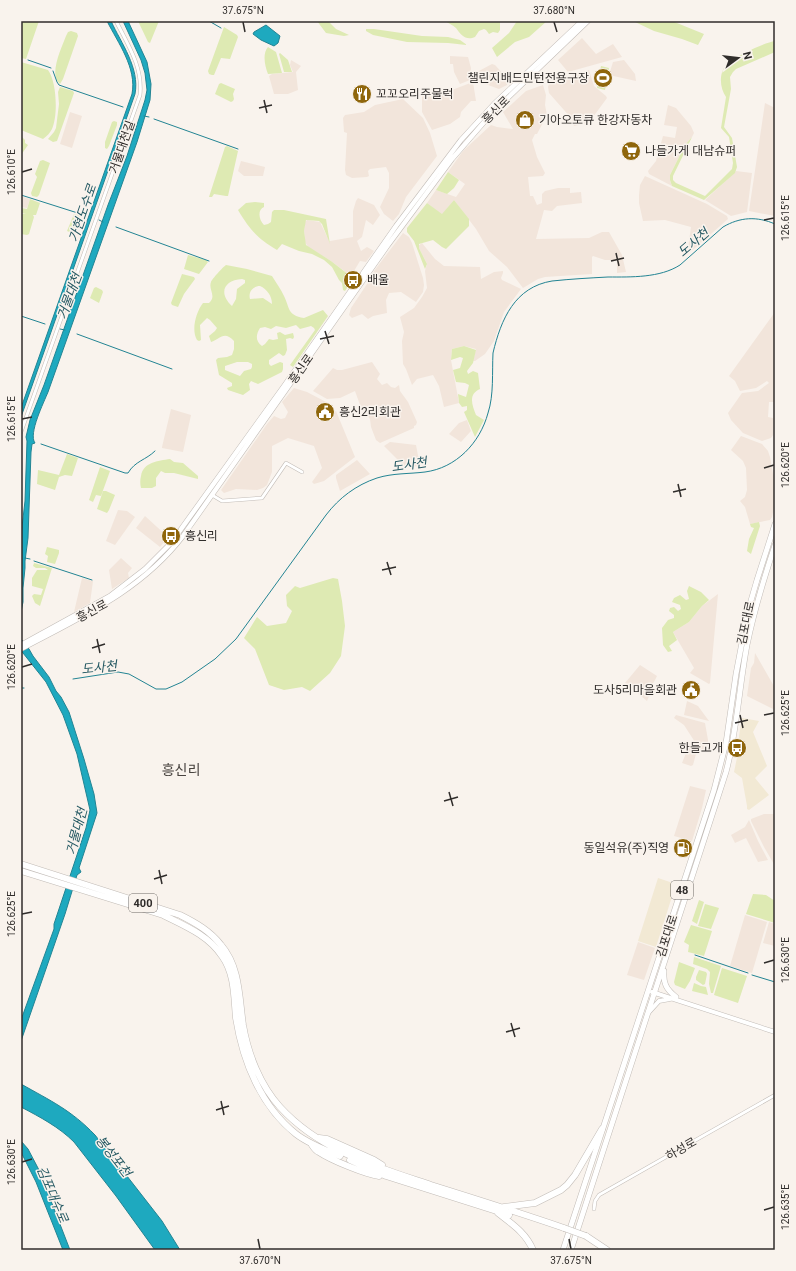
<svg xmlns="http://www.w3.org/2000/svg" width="796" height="1271" font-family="Roboto,'Noto Sans KR',sans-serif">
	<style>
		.commercial { fill: #f2e9d4 }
		.built { fill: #f2e5db }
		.green { fill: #deeab3; fill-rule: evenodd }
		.water { fill: #1ea9bf; stroke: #238493 }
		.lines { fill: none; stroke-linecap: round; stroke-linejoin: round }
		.stream { stroke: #238493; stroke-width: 1 }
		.minor-casing { stroke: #c2bcb7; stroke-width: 4 }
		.tertiary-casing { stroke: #c2bcb7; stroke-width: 5 }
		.secondary-casing { stroke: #c2bcb7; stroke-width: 5.5 }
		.primary-casing { stroke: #c2bcb7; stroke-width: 6 }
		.motorway-casing { stroke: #c2bcb7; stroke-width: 7 }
		.minor { stroke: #fff; stroke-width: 3 }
		.tertiary { stroke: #fff; stroke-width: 4 }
		.secondary { stroke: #fff; stroke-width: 4.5 }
		.primary { stroke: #fff; stroke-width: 5 }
		.motorway { stroke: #fff; stroke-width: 6 }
		.motorway-bridge-casing { stroke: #c2bcb7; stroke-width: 7; stroke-linecap: butt }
		.motorway-bridge { stroke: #fff; stroke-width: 6 }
		.ticks { fill: none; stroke: #302d2b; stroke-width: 1.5 }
		.labels { text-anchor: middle; stroke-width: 3; stroke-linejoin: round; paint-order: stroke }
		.shield { fill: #f9f3ed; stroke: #6c6865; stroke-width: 1 }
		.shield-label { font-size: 11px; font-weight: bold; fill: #302d2b }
		.poi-label { font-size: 12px; fill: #302d2b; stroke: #f9f3ed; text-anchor: start }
		.street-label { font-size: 12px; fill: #302d2b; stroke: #f9f3ed }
		.water-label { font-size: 13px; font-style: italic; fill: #245862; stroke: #f9f3ed }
		.quarter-label { font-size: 14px; fill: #48433f; stroke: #f9f3ed }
		.neatline { fill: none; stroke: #302d2b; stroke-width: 1.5 }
		.ticks-label { font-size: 10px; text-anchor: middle; fill: #302d2b }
	</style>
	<rect width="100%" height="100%" fill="#f9f3ed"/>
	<path class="commercial" d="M742 718 759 721 753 732 767 766 755 778 769 795 749 810 747 809V806L742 778 734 772 739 748V736Z
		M658 878 676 884 656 947 638 941Z"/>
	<path class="built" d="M582 38 596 54 613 44 622 57 568 72 558 60Z
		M450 56 468 57 471 68 470 80 460 84 454 72 453 64H450Z
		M291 60 301 66 296 72 298 90 288 94H274L269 76 272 74 293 72 290 65Z
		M624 60 635 74 636 81 609 75 613 62Z
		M492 64 495 65 508 79 507 85 499 89 477 81 474 77 477 72Z
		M589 70 594 86 606 96 607 98 596 113 587 123 574 126 571 118 549 93 548 87 549 84 553 82Z
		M473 82 476 101H471L461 112 460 117 450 124 432 130 422 112V95L444 93Z
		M543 85 546 95 545 105 547 115 537 134H535L532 140 537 157 545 173 543 176 528 177 530 196H533L537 205 542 203V194L545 191 558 188H570V193L581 192 582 203 557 206 552 211 544 210 536 239 589 238 602 232H609L622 255 626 272 617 273V260H605L593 256 592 257V274L545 277 538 279 523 288 507 267 489 251 476 229 454 200 442 215 427 203 436 190 456 197 465 184 448 172 463 151 491 125 497 127 513 129 503 112 526 91Z
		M403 99 423 118 430 133 437 156 406 197 399 214 393 221 384 214 380 207 389 188V173L386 167 370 169 368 171 369 176 367 177 352 178 346 175 345 170 347 133 344 132 343 118 345 115 364 112 375 105Z
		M765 103 775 108V216L749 211Z
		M668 105 676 108 691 126 694 133 692 137 685 145 670 175V180L672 186 649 174 648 171 656 161 663 136 675 138 677 127 664 125Z
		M70 112 82 116 72 148 60 144Z
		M241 161 265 167 263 176H244L238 171Z
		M736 171 752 173 747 212 731 216 705 200 731 176Z
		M645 176 707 204 727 216 728 219 687 255 691 227 665 220 643 221 639 203V195L640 185Z
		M21 196 30 199 27 208 21 207Z
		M358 198 374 205 380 215 373 225 366 220 362 237 357 241 361 251 367 247 374 251 366 262 360 261 351 276 331 261 308 247 305 242 304 231 305 222 307 220 320 222 330 243V241L353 237V211L356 201Z
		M403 233 409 237 412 243 423 278 424 285 423 292 416 302 401 292 389 293 386 300 387 313 373 316 368 319 362 314 352 318 349 315 351 308 371 278 374 271Z
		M422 243 435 259 444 266 480 267 481 279 494 272 503 271V273L501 278 502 280 521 289 504 312 494 341 485 354 475 361H473L476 349 464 346 452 349 451 360 459 403 444 407 439 386 433 375 417 379 412 385 406 369 403 364 402 341 404 332 400 317 414 308 422 297 427 288 425 271 427 264 418 246Z
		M775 312V402H769L768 417 773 418V435L771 438 762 441 743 433 731 420 728 413 742 393 758 391 769 383 767 381 756 388 740 391 735 381 729 376Z
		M372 362 380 374 377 379 382 385 387 383 391 387 395 388 399 385 400 391 408 402 417 422 416 425 414 426V428L380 443 376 440 371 427 370 419 360 405 355 391 340 398 327 399 313 391 333 368 337 370H342Z
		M294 388 307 392 328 403 319 410 324 418 336 411 355 457 324 481 314 484 312 482 322 468 314 446 288 438 272 446V472L267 485 263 488 257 490 236 489 224 493 221 490 267 424 274 416 281 419 285 418 288 412 282 402Z
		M171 409 191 415 183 452 162 448V447Z
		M467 420 471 431 461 442 449 434 459 423Z
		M741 436 762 444 768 451 770 457 773 474 775 478V503L772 517 770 520 750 524 745 507 740 501 745 497 747 490 746 468 743 461 731 450Z
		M390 442 416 445 420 466 405 467 384 446Z
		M357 460 370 474 340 491 336 478V475Z
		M118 510 127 511 135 517 115 545 106 541Z
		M145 516 168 537 160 547 136 528Z
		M121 558 132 568 128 573 129 578 112 589 109 570Z
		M82 578 93 581 90 603 74 612Z
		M718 594 710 683 709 684 690 673 694 668 673 632 689 622 702 606Z
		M755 653 775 688V710L747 696 751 668 754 663Z
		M640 665 657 676 654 682 647 689 650 694 647 701 625 683Z
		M687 701 698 706 709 721 684 715Z
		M676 715 705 723 708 740V749L702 753 684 725 674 718Z
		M690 743 696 754 693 765 691 766 682 763Z
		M690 786 706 790 702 808 692 841 674 836Z
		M764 814H775V866L764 847 751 821V819Z
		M749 820 758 841 768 860 758 862 746 838 735 843 731 835 745 827Z
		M745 915 767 922 752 973 730 966Z
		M769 922 775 924V946L763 943Z
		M638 942 655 948 644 980 627 975Z"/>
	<path class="green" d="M21 21H39L26 59 21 58Z
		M138 21H159L150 43 148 42Z
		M317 21H328L336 29 349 35 344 36 326 33Z
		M445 21H500V30L498 33 493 32 489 34 486 30 484 29 479 31 475 37C466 41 461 35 456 28 453 25 448 23 445 21Z
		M517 21H547L529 37 515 42 497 57 492 48 509 33Z
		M633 21H672L704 34 698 45 682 39 654 31Z
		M224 27 237 35 238 37 230 59 221 58 214 75H212L209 74 208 71Z
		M366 29H374L422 36 448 37 460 40 467 45 448 43 407 42 373 35 366 31Z
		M71 31 77 33 78 36 63 79 60 84C48 75 62 47 66 36L68 32Z
		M775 41V52L736 69 733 72 730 77 731 89 724 127 732 138 737 167 735 173 704 200 672 186 670 180V175L685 145 692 137 673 176V180L676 183 705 196 732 169 733 163 729 137 721 128 726 97C721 90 719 78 723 70 728 59 763 43 775 41Z
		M268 47 276 52 282 73 268 74C265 66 262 54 268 47Z
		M280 53 288 60 292 72H284L279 54Z
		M21 62 48 70C57 82 58 116 52 129 50 133 47 136 43 139L21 130Z
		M601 66 609 68 605 90 597 88Z
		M221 83 235 89 233 94 234 99 233 101 231 102 215 94 219 84Z
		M60 87 73 91 74 93 57 141 53 142 48 139 54 132 56 128 59 104 58 92Z
		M114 121 117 122V125L109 146 107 149 105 148V142L112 122Z
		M21 136 25 140V143L28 145 21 155Z
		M227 146 238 151 228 196H226L214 194 212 197H209L225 147Z
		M43 160 50 163 39 195 37 197 32 196 31 193 37 177 35 174 40 161Z
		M448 172 459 180 454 188 447 194 436 190Z
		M30 199 40 203 36 215H33L34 217 29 234 27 235 21 234V214H26L21 213V208L27 209Z
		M454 200 469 219V226L446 249 442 247 433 240 419 244V248L427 264 425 269 414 241 407 232V228L427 203 442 214Z
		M255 202 264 203V207C257 210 259 220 264 225L268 224 271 222 272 212 274 210H284L326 219 330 244 322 224 319 221 306 220 304 231 306 245 331 261 353 278V279L345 291 343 290 342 283 339 280 332 267 324 260 312 254 299 251 282 244 277 250C257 238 250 230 238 210L246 203Z
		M74 214 79 215 80 217 74 234 67 231Z
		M188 255 206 260 208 262 199 274 184 269Z
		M226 265 247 269 272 276C276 283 281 289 284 296 290 308 287 315 304 318L323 310 328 316 293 367 290 365 315 330 314 328 311 326 300 329 296 325 286 328 276 326 271 329 265 327 260 328C256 334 255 341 262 346L265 344 269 339 273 340 278 339 277 333 280 332 285 335 293 333 294 337 293 339 290 338 286 339 287 350 285 355 283 356 279 353 269 360V364L271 366 280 362 283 363V369L282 372 258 384 251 381 249 384 250 390 243 395 228 390 227 388 232 386V383L219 375 216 360 218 358 227 357 232 355 234 349V341C224 330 220 339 211 342L209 336 215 331 217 328 210 320 207 318 200 325 201 340 199 341 197 340C191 330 196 312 203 303H209C217 296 208 290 211 282 212 279 223 267 226 265ZM242 279 245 280V283L237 289 236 299 232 306C218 293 224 280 242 279ZM260 286C267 289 272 296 272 304L263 298 250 299C248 292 253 286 260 286ZM237 362H248L252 364V367L251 369 244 371 240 376 225 370V366Z
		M182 274 194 277 195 279 184 294 178 307 172 305 171 303Z
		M96 287 102 290 103 292 99 303 90 298 94 288Z
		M464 346 476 350 473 363 467 371 468 374 473 371 478 373 480 389C468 394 472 405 476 415L484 420 475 437 464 412 467 410V406L462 407 459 403 458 394 466 397 469 385 465 383 456 382 453 370 460 368 463 358 460 357 451 360 452 349Z
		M67 454 78 458 72 476 65 475 59 477 55 490 37 484 38 470 59 475Z
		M170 459 174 462 183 463 198 476V479L174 473H165L161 471 156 478V486L152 488H141C140 484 140 480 141 476 143 462 158 461 170 459Z
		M100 467 110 471 101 496 96 495 93 502 89 500Z
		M103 491H106L115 495 109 510 107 513 97 509Z
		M759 522 760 526 751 554 747 551 749 539 754 528 751 527 750 524Z
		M47 547 59 550V553L55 564 47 562 48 556 45 554Z
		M34 563 52 568 40 606 35 603 32 596 34 594 41 595 43 589 32 586V578L37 570H48L45 568H36L33 566Z
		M333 578 338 579 342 601 345 626 341 656 330 673 310 691 302 687 284 690 269 685 255 649 244 638 257 617 267 626 286 623 292 611 287 606 286 595 295 586 300 588Z
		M689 586 701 592 709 600 702 606 689 622 673 632 677 640 669 646 672 651 668 652 663 645 662 628 668 620 674 618V615L669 611 670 608 674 607 678 611 681 609 680 605 672 602 674 598 680 595 686 600 689 599 687 591Z
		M753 894 766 895 775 901V923L746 914Z
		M699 900 704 902 697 924 692 921Z
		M705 904 719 908 711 929 698 926Z
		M691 925 712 931 704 956 688 952 689 945 684 942Z
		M694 957 721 966 713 993H711L709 984 710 972 707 969 693 964Z
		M679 962 695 968 690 981 685 989 675 985 674 982Z
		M722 968 747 976 738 1003 714 995Z
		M699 970 706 972 707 974 705 984 703 985 696 980V977Z
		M694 983 701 986 706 987 708 995 692 991Z"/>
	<path class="water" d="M107 21H111C121 43 140 68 135 94L21 417V408L132 94C137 68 118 43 107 21Z
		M123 21H128L147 62 151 84 150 100 137 142 48 392C44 402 28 434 35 443L32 444 31 452 28 538 25 561V568L23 588V602L21 612V536L25 501 27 441 26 437 30 420 44 385 108 205 127 156 145 100 147 90 145 73 141 60Z
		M266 25 280 36 278 43 274 46 261 40 253 34 254 32Z
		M21 639 29 649 33 656 49 677 56 691 61 697 69 712 84 759 94 794 97 813 79 868 81 872 77 875 65 914 21 1041V1020L54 929V924L86 828 90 810 77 754 63 715 46 682 23 653 21 650Z
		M21 1084C51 1101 71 1110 95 1135L162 1221 180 1250H155L116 1196 74 1142C59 1127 40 1117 21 1107Z
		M21 1141 28 1149 39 1170 70 1250H63L36 1182 21 1152Z"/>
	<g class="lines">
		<path class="stream" d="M209 21 221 28
			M28 60 51 68
			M53 71 57 82 59 85 123 107
			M144 116 149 117
			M154 119 238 149
			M21 195 84 215
			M99 220 103 222
			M116 227 209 261
			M21 316 45 324
			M60 329 65 330
			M77 334 172 369
			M41 444 125 473H128C135 461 146 460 155 451
			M25 558 30 559
			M34 561 92 580
			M73 679 118 672 129 674 156 689H166L182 682 215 659 236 639 326 515C339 498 356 485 377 478 393 473 409 474 425 472 456 468 480 443 488 413 494 395 492 372 493 353 501 319 515 287 552 281 571 279 589 278 608 277 631 277 660 278 680 265L723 227C740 217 757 216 775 224
			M21 688H24
			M695 955 748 973
			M752 975 775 982"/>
		<defs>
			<path id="minor" d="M21 432 140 95C143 67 128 45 116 21
				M212 495 222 501 262 498 286 463 302 472
				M594 1209 595 1201 599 1195 775 1095"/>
			<path id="tertiary" d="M652 992 775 1032
				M649 1012 659 1001 670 999"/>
			<path id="secondary" d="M21 645 110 596 145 569 171 543 284 386 396 226 461 140 494 104 582 21
				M21 649C81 617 141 591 183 536L388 245 452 159 492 113 588 21"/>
			<path id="primary" d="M664 971C663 983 666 989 676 997
				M563 1250 714 790 726 743 736 674 748 611 757 580 775 524
				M571 1250 726 772C737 731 739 688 747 645 754 611 764 578 775 545"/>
			<path id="motorway" d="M21 864 180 915C196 923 210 931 221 945 240 967 239 998 243 1025 248 1054 260 1085 280 1107 320 1151 377 1167 431 1185 476 1199 520 1213 564 1228
				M21 871 163 915C185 926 208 935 222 956 235 974 234 997 236 1018 243 1062 261 1106 296 1134 309 1144 325 1150 340 1156
				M319 1138 327 1139 374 1160 382 1165
				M312 1145C314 1148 316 1151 319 1152 331 1160 365 1174 379 1176
				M350 1160 386 1176 509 1215
				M504 1207 535 1203 561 1190 567 1185 575 1175 602 1129
				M498 1213C512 1224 526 1233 533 1250
				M586 1236 607 1250"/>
		</defs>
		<use href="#minor" class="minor-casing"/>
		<use href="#tertiary" class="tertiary-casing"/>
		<use href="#secondary" class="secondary-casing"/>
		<use href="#primary" class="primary-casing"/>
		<use href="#motorway" class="motorway-casing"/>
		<use href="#minor" class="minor"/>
		<use href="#tertiary" class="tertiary"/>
		<use href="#secondary" class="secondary"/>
		<use href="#primary" class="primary"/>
		<use href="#motorway" class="motorway"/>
		<defs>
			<path id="motorway-bridge" d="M564 1228 586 1236"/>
		</defs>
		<use href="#motorway-bridge" class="motorway-bridge-casing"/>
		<use href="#motorway-bridge" class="motorway-bridge"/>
	</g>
	<path class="ticks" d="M243 22 245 32M554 22 557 32M264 100 267 113M259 108 272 105M22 172 32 169M764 220 774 218M616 253 619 266M611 261 624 258M325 331 329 344M320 339 334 336M22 419 32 417M764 468 774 465M678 484 681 497M673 492 686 489M387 562 391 575M382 570 396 567M97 639 100 653M92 648 105 644M22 667 32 664M740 715 743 728M764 715 774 713M735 723 748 720M449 792 453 806M444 801 458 797M159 870 162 884M154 879 167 875M22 914 32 912M764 963 774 960M511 1023 515 1037M506 1032 520 1028M221 1101 224 1115M216 1110 229 1106M22 1162 32 1159M764 1210 774 1207M258 1239 260 1249M569 1239 571 1249"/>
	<defs>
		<symbol id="stadium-disc" viewBox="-11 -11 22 22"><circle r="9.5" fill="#8f660c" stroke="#f9f3ed"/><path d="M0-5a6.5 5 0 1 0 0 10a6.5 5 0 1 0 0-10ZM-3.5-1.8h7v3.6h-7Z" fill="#fff"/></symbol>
		<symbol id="restaurant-disc" viewBox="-11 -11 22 22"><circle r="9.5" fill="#8f660c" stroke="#f9f3ed"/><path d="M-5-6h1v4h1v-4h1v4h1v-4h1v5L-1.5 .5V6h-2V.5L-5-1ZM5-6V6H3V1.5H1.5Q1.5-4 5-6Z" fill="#fff"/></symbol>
		<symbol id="shop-disc" viewBox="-11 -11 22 22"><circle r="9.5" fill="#8f660c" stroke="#f9f3ed"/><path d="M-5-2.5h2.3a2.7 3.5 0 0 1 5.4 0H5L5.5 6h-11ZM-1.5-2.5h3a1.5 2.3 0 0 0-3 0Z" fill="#fff"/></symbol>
		<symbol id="supermarket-disc" viewBox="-11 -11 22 22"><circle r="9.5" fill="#8f660c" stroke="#f9f3ed"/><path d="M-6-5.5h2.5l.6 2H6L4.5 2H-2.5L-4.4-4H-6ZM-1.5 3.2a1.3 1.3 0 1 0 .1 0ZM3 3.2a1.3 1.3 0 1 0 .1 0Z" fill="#fff"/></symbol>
		<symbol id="bus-disc" viewBox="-11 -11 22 22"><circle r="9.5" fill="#8f660c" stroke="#f9f3ed"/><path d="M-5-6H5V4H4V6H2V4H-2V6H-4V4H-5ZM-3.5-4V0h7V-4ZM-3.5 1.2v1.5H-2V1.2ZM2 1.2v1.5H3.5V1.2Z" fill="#fff"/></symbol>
		<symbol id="civic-disc" viewBox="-11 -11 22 22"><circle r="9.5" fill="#8f660c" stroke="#f9f3ed"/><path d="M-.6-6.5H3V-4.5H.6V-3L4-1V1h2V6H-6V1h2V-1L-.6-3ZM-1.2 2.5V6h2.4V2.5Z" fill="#fff"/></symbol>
		<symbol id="fuel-disc" viewBox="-11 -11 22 22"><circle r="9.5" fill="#8f660c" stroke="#f9f3ed"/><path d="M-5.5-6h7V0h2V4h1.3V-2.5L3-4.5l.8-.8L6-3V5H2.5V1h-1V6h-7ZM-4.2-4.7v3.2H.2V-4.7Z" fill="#fff"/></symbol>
	</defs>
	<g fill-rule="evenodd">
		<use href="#stadium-disc" x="592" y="67" width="22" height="22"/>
		<use href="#restaurant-disc" x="351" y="83" width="22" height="22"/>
		<use href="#shop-disc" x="514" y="109" width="22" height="22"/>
		<use href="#supermarket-disc" x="620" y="140" width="22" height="22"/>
		<use href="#bus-disc" x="342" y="269" width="22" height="22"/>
		<use href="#civic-disc" x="314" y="401" width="22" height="22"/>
		<use href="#bus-disc" x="160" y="525" width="22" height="22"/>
		<use href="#civic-disc" x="680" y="679" width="22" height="22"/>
		<use href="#bus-disc" x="726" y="737" width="22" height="22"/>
		<use href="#fuel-disc" x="672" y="837" width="22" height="22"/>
	</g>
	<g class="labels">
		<g class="shield">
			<rect x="671" y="881" width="22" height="18" rx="3"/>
			<rect x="129" y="894" width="28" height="18" rx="3"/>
		</g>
		<g class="shield-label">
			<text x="682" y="894">48</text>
			<text x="143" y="907">400</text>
		</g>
		<g class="poi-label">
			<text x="589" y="82" text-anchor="end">챌린지배드민턴전용구장</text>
			<text x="376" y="98">꼬꼬오리주물럭</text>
			<text x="539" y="124">기아오토큐 한강자동차</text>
			<text x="645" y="155">나들가게 대남슈퍼</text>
			<text x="367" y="284">배울</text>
			<text x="339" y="416">흥신2리회관</text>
			<text x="185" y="540">흥신리</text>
			<text x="677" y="694" text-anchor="end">도사5리마을회관</text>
			<text x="723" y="752" text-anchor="end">한들고개</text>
			<text x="669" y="852" text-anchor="end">동일석유(주)직영</text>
		</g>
		<g class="street-label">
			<text transform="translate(496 110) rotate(-45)" y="4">흥신로</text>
			<text transform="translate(122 147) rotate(-71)" y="4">거물대천길</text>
			<text transform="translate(301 369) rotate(-55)" y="4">흥신로</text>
			<text transform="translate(92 611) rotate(-28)" y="4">흥신로</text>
			<text transform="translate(746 623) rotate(-78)" y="4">김포대로</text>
			<text transform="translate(667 936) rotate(-72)" y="4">김포대로</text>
			<text transform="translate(681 1149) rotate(-30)" y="4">하성로</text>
		</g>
		<g class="water-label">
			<text transform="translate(82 213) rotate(-71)" y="5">가현도수로</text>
			<text transform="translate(693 242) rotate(-40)" y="5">도사천</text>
			<text transform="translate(69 296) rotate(-70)" y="5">거물대천</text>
			<text transform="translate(409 464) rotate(-8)" y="5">도사천</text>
			<text transform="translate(99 667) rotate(-6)" y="5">도사천</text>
			<text transform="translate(76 831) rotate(-75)" y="5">거물대천</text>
			<text transform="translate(114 1156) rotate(52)" y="5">봉성포천</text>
			<text transform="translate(53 1194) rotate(67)" y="5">김포대수로</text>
		</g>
		<g class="quarter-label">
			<text x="181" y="775">흥신리</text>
		</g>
	</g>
	<rect width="796" height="1271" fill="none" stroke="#f9f3ed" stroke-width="44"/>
	<g transform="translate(738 58) rotate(75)" stroke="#f9f3ed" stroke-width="3" paint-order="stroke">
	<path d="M0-3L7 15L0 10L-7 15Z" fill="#302d2b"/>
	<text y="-6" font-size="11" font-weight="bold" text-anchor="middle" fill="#302d2b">N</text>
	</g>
	<rect x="22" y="22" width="752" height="1227" class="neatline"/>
	<g class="ticks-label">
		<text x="243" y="14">37.675°N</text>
		<text x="554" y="14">37.680°N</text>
		<text transform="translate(11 172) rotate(-90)" y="4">126.610°E</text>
		<text transform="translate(785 218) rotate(-90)" y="4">126.615°E</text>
		<text transform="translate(11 419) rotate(-90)" y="4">126.615°E</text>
		<text transform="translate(785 465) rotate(-90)" y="4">126.620°E</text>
		<text transform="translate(11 667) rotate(-90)" y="4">126.620°E</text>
		<text transform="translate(785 713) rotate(-90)" y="4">126.625°E</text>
		<text transform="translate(11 914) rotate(-90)" y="4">126.625°E</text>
		<text transform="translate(785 960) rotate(-90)" y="4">126.630°E</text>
		<text transform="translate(11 1162) rotate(-90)" y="4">126.630°E</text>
		<text transform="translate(785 1207) rotate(-90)" y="4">126.635°E</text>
		<text x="260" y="1264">37.670°N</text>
		<text x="571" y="1264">37.675°N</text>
	</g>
</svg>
